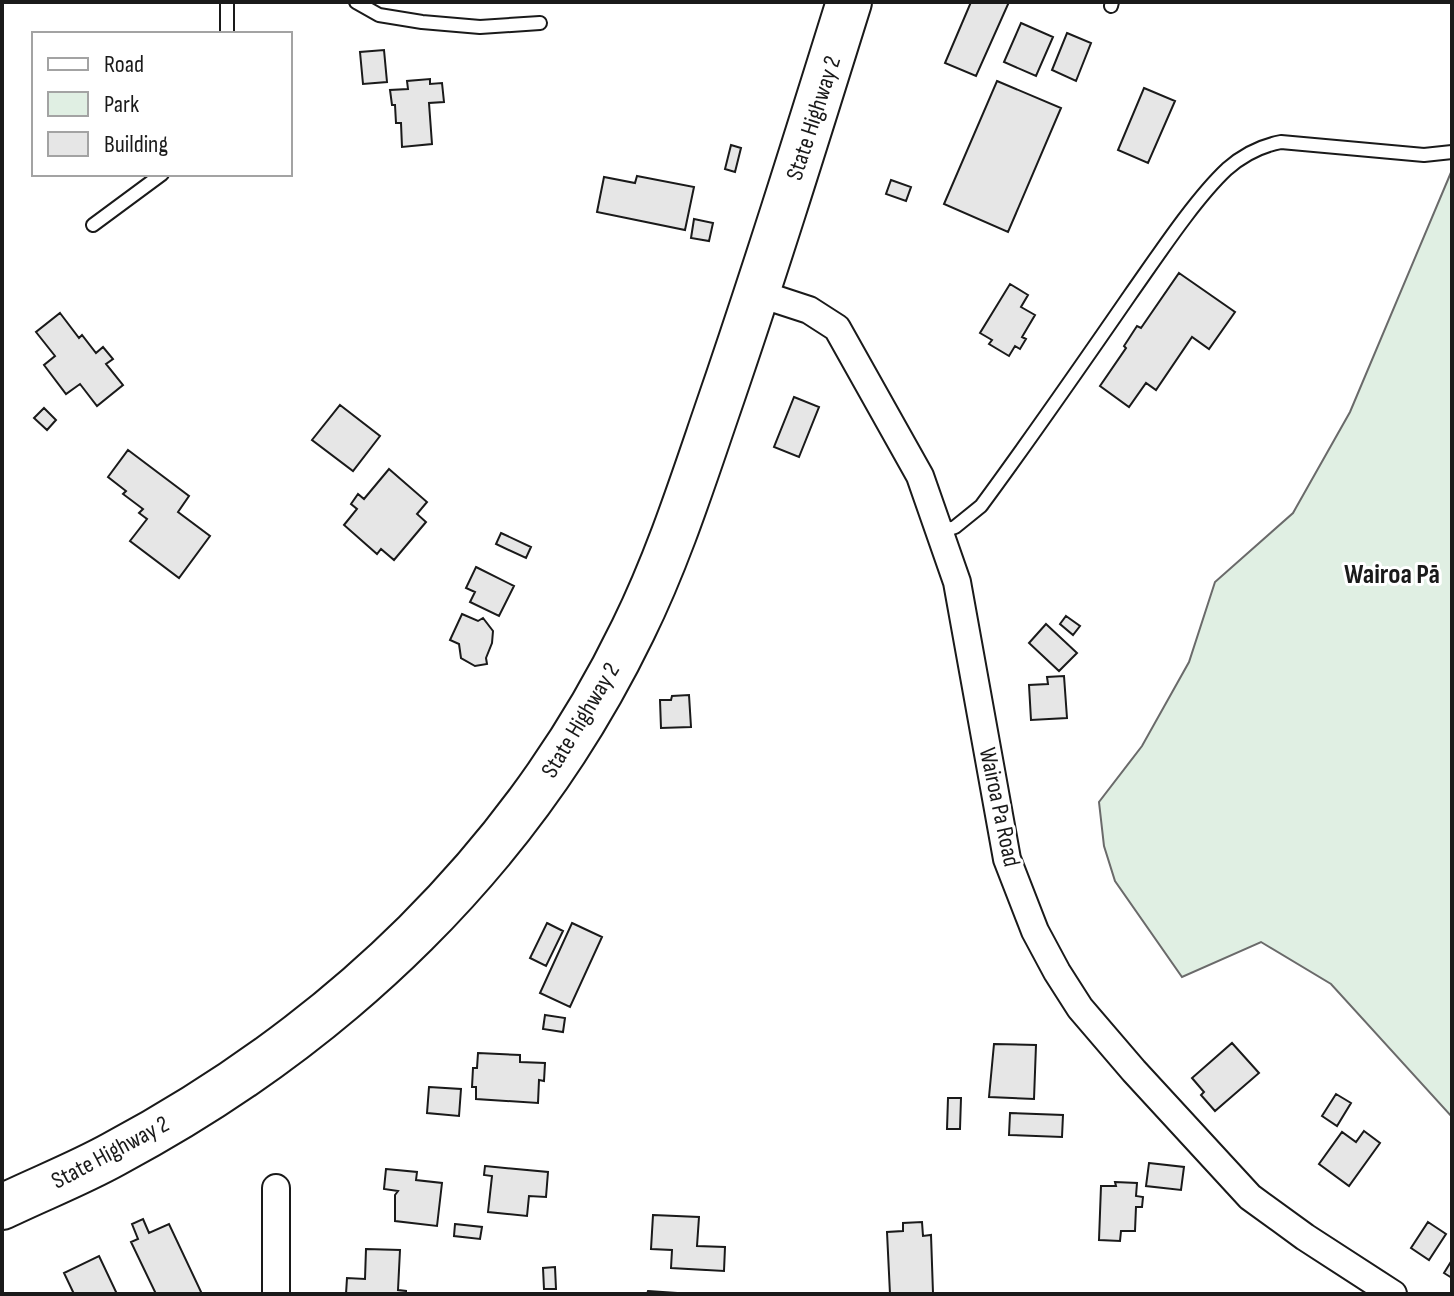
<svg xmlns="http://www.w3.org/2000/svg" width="1454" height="1296" font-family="'Sofia Sans Condensed',sans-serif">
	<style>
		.green { fill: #e0efe3; stroke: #6a6a6a; stroke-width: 2 }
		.building { fill: #e6e6e6; stroke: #1a1a1a; stroke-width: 2 }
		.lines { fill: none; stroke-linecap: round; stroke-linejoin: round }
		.lane-casing { stroke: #1a1a1a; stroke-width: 16 }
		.street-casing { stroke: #1a1a1a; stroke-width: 30 }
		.highway-casing { stroke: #1a1a1a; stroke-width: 48 }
		.lane { stroke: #fff; stroke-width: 12 }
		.street { stroke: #fff; stroke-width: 26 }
		.highway { stroke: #fff; stroke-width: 44 }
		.labels { text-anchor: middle; stroke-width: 6; stroke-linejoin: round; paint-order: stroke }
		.street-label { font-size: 24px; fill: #1a1a1a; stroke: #fff }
		.quarter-label { font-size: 28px; font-weight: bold; fill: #1a1a1a; stroke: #fff }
	</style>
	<rect width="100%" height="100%" fill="#fff"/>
	<path class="green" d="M1452 170V1117L1331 984 1261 942 1182 977 1115 881 1104 846 1099 802 1142 746 1189 662 1215 582 1293 513 1350 412Z"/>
	<path class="building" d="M971 2H1009L976 76 945 63Z
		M1021 23 1053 37 1036 76 1004 62Z
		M1067 33 1091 43 1076 81 1052 70Z
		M384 50 387 82 363 84 360 52Z
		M430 79V84L442 83 444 102 429 103 432 144 402 147 401 123H396L395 105H392L390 90 408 89 407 81Z
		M997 81 1061 108 1008 232 944 204Z
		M1144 88 1175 101 1148 163 1118 150Z
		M731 145 741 148 735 172 725 169Z
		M637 176 694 187 685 230 597 212 604 177 635 183Z
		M891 180 911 187 906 201 886 194Z
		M694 219 713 223 709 241 691 238Z
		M1179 273 1235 312 1209 349 1192 337 1156 390 1146 383 1129 407 1100 386 1126 348 1124 346 1137 326 1141 328Z
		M1010 284 1028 295 1021 307 1035 315 1022 337 1026 339 1020 349 1015 346 1009 356 989 344 992 340 980 333Z
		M60 313 79 338 82 335 96 353 103 347 113 359 106 364 123 385 97 406 80 384 66 394 44 365 55 356 36 332Z
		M794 397 819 407 799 457 774 447Z
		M340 405 380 436 353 471 312 440Z
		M44 408 56 420 47 430 34 418Z
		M128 450 189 496 178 512 210 536 179 578 130 541 147 519 139 513 143 509 123 494 126 491 108 477Z
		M389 469 427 502 417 514 426 522 394 560 381 549 377 554 344 525 357 509 351 504 358 494 364 499Z
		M501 533 531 547 526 558 496 544Z
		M476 567 514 586 499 616 470 602 475 592 466 588Z
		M462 614 478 621 483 618 493 631 492 643 486 658 487 664 475 666 461 658 459 644 450 640Z
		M1066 616 1080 626 1073 635 1060 624Z
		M1046 624 1077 653 1059 671 1029 643Z
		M1064 676 1067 718 1031 720 1029 685 1048 684 1047 677Z
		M689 695 691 727 661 728 660 700H671L672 696Z
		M547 923 563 931 546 966 530 958Z
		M572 923 602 937 570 1007 540 993Z
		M545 1015 565 1018 563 1032 543 1029Z
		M1232 1043 1259 1073 1215 1111 1201 1095 1204 1092 1192 1078Z
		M994 1044 1036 1045 1034 1099 989 1097Z
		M478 1053 520 1055V1062L545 1063 544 1081 539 1080 538 1103 476 1099V1087H472L473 1068H477Z
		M429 1087 461 1089 459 1116 427 1113Z
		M1336 1094 1351 1103 1337 1126 1322 1116Z
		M948 1098H961L960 1129H947Z
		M1010 1113 1063 1115 1062 1137 1009 1135Z
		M1364 1131 1380 1143 1349 1186 1319 1164 1342 1132 1356 1142Z
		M1149 1163 1184 1167 1181 1190 1146 1186Z
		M485 1166 548 1172 546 1197 529 1196 527 1216 488 1212 492 1176 484 1175Z
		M386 1169 417 1172 416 1180 442 1183 437 1226 395 1221V1195L398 1191 384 1189Z
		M1115 1182 1137 1183 1136 1196 1143 1197 1142 1207H1136L1135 1231H1121L1120 1241 1099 1240 1101 1186H1116Z
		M653 1215 699 1217 697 1246 725 1247 724 1271 671 1268 672 1250 651 1249Z
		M143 1219 149 1233 169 1224 202 1294H156L131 1242 138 1239 132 1224Z
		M922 1222 923 1236 931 1235 933 1293 890 1294 887 1232 903 1231V1223Z
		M1428 1222 1446 1234 1429 1260 1411 1248Z
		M455 1224 482 1227 480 1239 454 1236Z
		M366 1249 400 1250 398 1290 406 1291V1294H346L347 1278 365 1279Z
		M99 1256 117 1294H74L64 1273Z
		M1452 1260V1278L1444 1273Z
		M555 1267 556 1289H544L543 1268Z
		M648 1291 692 1294H647Z"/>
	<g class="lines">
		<defs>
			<path id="lane" d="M227 2V34
				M356 2 379 15 422 22 480 27 540 23
				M1111 6 1112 2
				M93 225 162 174
				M940 532 955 527 981 506C1032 437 1081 366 1130 295 1157 257 1194 200 1227 169 1244 154 1260 146 1281 142L1424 155 1452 152"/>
			<path id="street" d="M757 293 809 310 837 328 920 476 957 582 1007 859 1035 931 1057 972 1080 1008 1134 1071 1250 1197 1305 1237 1393 1294
				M276 1294V1188"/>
			<path id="highway" d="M2 1207C39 1189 78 1174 114 1154 337 1035 522 859 633 630 667 561 691 487 716 414 763 278 806 140 849 2"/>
		</defs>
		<use href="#lane" class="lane-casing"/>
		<use href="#street" class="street-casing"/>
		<use href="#highway" class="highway-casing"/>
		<use href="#lane" class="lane"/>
		<use href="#street" class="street"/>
		<use href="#highway" class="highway"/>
	</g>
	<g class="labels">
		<g class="street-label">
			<text transform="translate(813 118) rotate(-72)" y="8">State Highway 2</text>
			<text transform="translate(580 720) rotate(-59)" y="8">State Highway 2</text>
			<text transform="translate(1000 807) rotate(78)" y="8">Wairoa Pa Road</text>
			<text transform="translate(110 1152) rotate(-28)" y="8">State Highway 2</text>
		</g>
		<g class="quarter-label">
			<text x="1392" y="583">Wairoa Pā</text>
		</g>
	</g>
	<rect width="1454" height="1296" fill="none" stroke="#1a1a1a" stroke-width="8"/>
	<rect x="32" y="32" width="260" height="144" fill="#ffffff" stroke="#a3a3a3" stroke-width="2"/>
	<rect x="48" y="58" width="40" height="12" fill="#ffffff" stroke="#a3a3a3" stroke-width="2"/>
	<text x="104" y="72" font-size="24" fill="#1a1a1a">Road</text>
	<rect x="48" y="92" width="40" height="24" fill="#e0efe3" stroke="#a3a3a3" stroke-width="2"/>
	<text x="104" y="112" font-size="24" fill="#1a1a1a">Park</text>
	<rect x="48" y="132" width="40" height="24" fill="#e6e6e6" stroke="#a3a3a3" stroke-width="2"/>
	<text x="104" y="152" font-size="24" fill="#1a1a1a">Building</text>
</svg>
